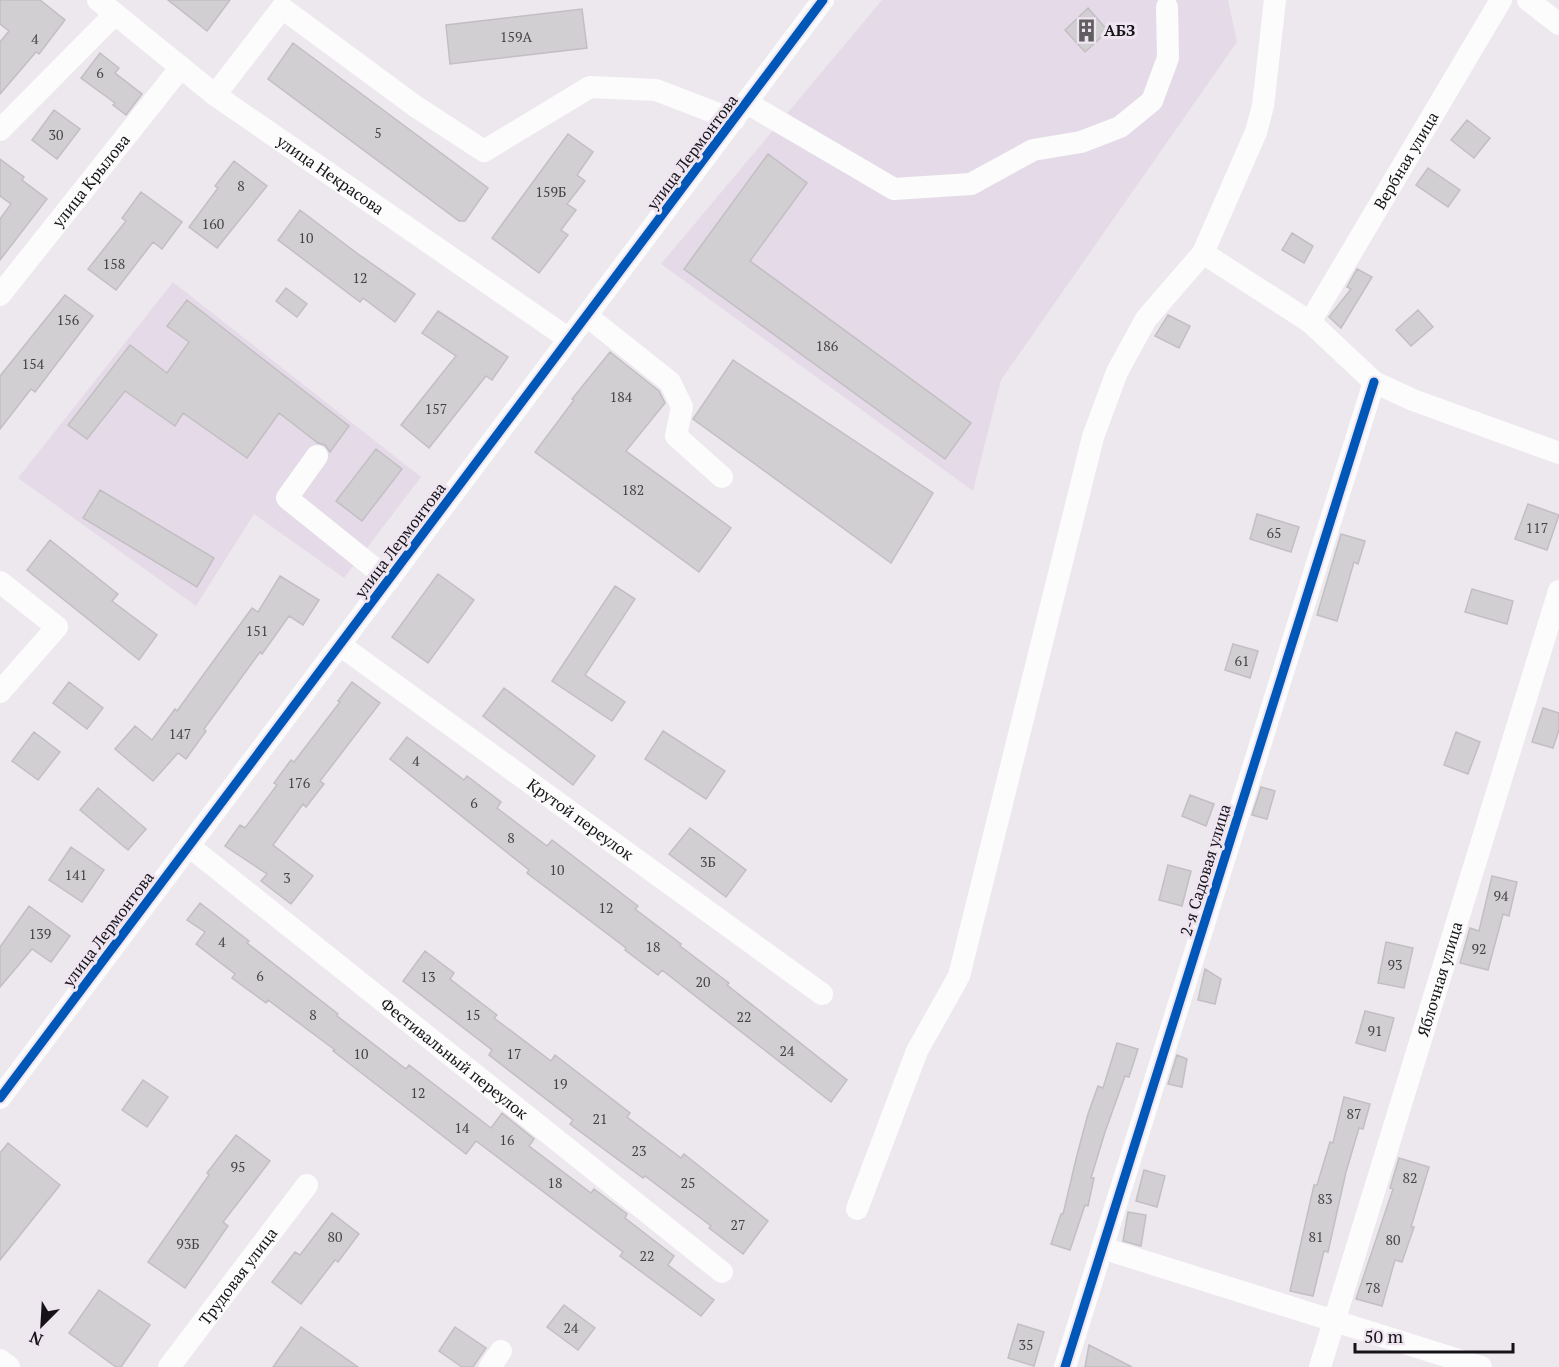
<svg xmlns="http://www.w3.org/2000/svg" width="1559" height="1367" font-family="'PT Serif',serif">
	<style>
		.built { fill: #e5dbe8 }
		.building { fill: #d2cfd3; stroke: #c2bec3; stroke-width: 1.5 }
		.lines { fill: none; stroke-linecap: round; stroke-linejoin: round }
		.minor { stroke: #fcfcfc; stroke-width: 22 }
		.cycleway-casing { stroke: #eee5f1; stroke-width: 13 }
		.cycleway { stroke: #0057b8; stroke-width: 9 }
		.labels { text-anchor: middle; stroke-width: 6; stroke-linejoin: round; paint-order: stroke }
		.number-label { font-size: 14px; fill: #454347 }
		.poi-label { font-size: 16px; font-weight: bold; fill: #151317; stroke: #eee5f1; text-anchor: start }
		.street-label { font-size: 16px; fill: #151317; stroke: #eee5f1 }
	</style>
	<rect width="100%" height="100%" fill="#ede8ee"/>
	<path class="built" d="M882 0H1228L1237 42 1001 380 973 491 661 264Z
		M173 282 421 477 344 578 254 514 196 606 18 478Z"/>
	<path class="building" d="M0 0H40L65 20 39 54 36 52 0 94V42L9 31 0 24Z
		M168 0H230L207 31Z
		M1088 8 1108 31 1085 52 1065 30Z
		M582 9 587 48 450 64 446 25Z
		M293 43 488 188 465 221H459L268 79Z
		M100 53 119 68 115 73 142 94 126 115 113 105 115 103 81 78Z
		M54 110 80 129 57 159 32 140Z
		M1467 120 1490 138 1474 158 1451 140Z
		M568 134 593 152 577 175 585 181 567 204 576 210 561 230 568 235 539 273 492 238Z
		M768 154 807 183 750 261 971 423 945 459 684 269Z
		M0 159 24 177 22 180 47 199 0 260V219L11 204 0 196Z
		M234 161 267 186 217 248 189 227 218 188 215 186Z
		M1428 168 1460 190 1448 207 1416 185Z
		M141 192 182 222 162 249 153 242 116 290 88 269 126 221 122 218Z
		M300 210 358 254 415 294 395 322 363 298 360 302 278 240Z
		M1292 233 1313 246 1304 263 1282 250Z
		M1357 269 1372 277 1341 328 1329 317 1351 289 1347 287Z
		M286 288 307 304 297 317 276 301Z
		M65 295 93 316 35 392 31 389 0 429V376Z
		M187 300 349 426 330 452 325 445 318 443 279 413 247 458 183 413 175 426 125 391 87 439 68 425 130 345 167 373 189 342 167 326Z
		M1418 310 1433 327 1411 346 1396 330Z
		M438 311 508 357 492 380 486 376 429 448 401 425 456 356 422 333Z
		M1168 315 1190 326 1179 348 1155 336Z
		M610 352 659 391 665 403 626 451 731 528 699 572 535 452 574 400 572 399Z
		M733 360 933 493 891 563 693 419Z
		M376 449 402 469 362 521 336 501Z
		M100 490 214 558 197 587 83 518Z
		M1528 504 1559 515 1547 550 1515 539Z
		M1257 514 1299 527 1291 552 1250 539Z
		M1341 534 1365 541 1358 564 1354 562 1337 621 1317 615Z
		M50 540 118 594 112 601 157 635 139 660 27 570Z
		M438 574 474 600 428 663 392 637Z
		M280 576 319 600 303 625 289 616 262 654 260 652 204 729 206 731 186 759 178 753 153 781 115 749 135 726 152 740 175 709 177 711 252 608 258 612Z
		M615 586 635 599 585 675 625 702 612 721 552 681Z
		M1472 589 1513 601 1507 624 1465 612Z
		M1233 644 1258 651 1250 678 1225 670Z
		M69 682 103 708 87 729 53 703Z
		M352 682 380 703 320 781 324 784 306 807 303 804 273 845 313 876 291 904 261 881 267 874 225 846 240 825 245 828 277 785 274 783 291 760 294 762 340 702 338 701Z
		M504 688 595 756 573 785 483 716Z
		M1543 708 1559 713V730L1553 748 1532 742Z
		M663 731 725 771 706 799 645 759Z
		M34 732 60 752 38 780 12 761Z
		M1456 732 1480 742 1468 774 1444 765Z
		M407 737 464 780 467 776 501 802 497 808 547 846 552 840 638 906 635 909 681 944 680 946 729 983 727 985 847 1080 831 1102 662 970 658 975 625 950 626 948 527 873 529 870 390 759Z
		M1261 787 1275 791 1267 819 1252 815Z
		M98 788 146 829 128 850 80 810Z
		M1190 795 1214 804 1206 826 1182 816Z
		M690 828 746 870 726 897 669 854Z
		M71 847 104 870 82 902 49 880Z
		M1168 865 1191 871 1182 906 1159 900Z
		M1492 876 1517 882 1509 916 1503 914 1488 970 1460 963 1470 928 1479 931Z
		M200 903 249 941 247 943 338 1014 337 1016 406 1069 409 1065 491 1128 502 1113 534 1139 529 1146 591 1193 594 1189 627 1214 625 1218 674 1256 668 1265 714 1300 701 1316 620 1256 623 1252 476 1141 466 1154 333 1051 335 1050 268 1000 266 1003 232 978 235 974 196 944 205 932 187 920Z
		M29 906 70 936 51 962 32 949 0 987V947Z
		M1386 942 1413 948 1404 988 1378 983Z
		M425 951 454 973 450 979 497 1015 494 1018 551 1061 555 1055 630 1113 627 1117 681 1158 684 1154 768 1221 743 1254 709 1228 711 1226 645 1176 643 1178 570 1124 573 1120 489 1055 492 1050 403 981Z
		M1205 969 1221 979 1215 1004 1198 1000Z
		M1365 1011 1394 1018 1385 1051 1356 1043Z
		M1117 1043 1138 1049 1129 1077 1125 1076 1105 1132 1091 1178H1094L1088 1206 1085 1205 1070 1250 1051 1244 1061 1214H1063L1077 1155 1088 1114 1098 1086 1103 1088Z
		M1177 1055 1187 1059 1182 1087 1168 1084Z
		M143 1080 168 1097 147 1127 122 1110Z
		M1344 1097 1370 1104 1363 1129 1359 1128 1346 1172 1328 1252 1324 1251 1313 1296 1290 1291 1314 1185H1317L1330 1142 1333 1143Z
		M236 1135 270 1161 223 1222 228 1226 185 1288 148 1262 209 1175 207 1173Z
		M8 1143 60 1185 0 1260V1153Z
		M1399 1158 1429 1167 1411 1227H1414L1402 1262 1395 1260 1382 1306 1356 1299 1393 1189 1390 1188Z
		M1144 1170 1165 1176 1157 1207 1136 1201Z
		M1128 1212 1146 1215 1141 1246 1123 1241Z
		M332 1213 359 1234 338 1262 335 1260 301 1304 272 1282 295 1252 300 1255Z
		M99 1290 150 1325 121 1367H116L69 1333Z
		M564 1305 595 1328 578 1350 547 1327Z
		M1018 1324 1044 1332 1034 1366 1008 1358Z
		M301 1327 358 1367H273Z
		M455 1327 486 1348 473 1367H462L439 1351Z
		M1089 1345 1132 1367H1085Z"/>
	<g class="lines">
		<g class="minor">
			<path id="s1" d="M98 0 215 95 569 339"/>
			<path d="M1275 0 1263 106 1256 132 1203 253 1310 322 1374 382 1413 400 1559 453"/>
			<path d="M1528 0 1559 24"/>
			<path d="M215 95 282 8 415 106 484 151 590 87 656 90 734 120"/>
			<path d="M747 103 894 189 971 184 1033 150 1081 142 1120 127 1152 101 1168 58 1167 7"/>
			<path d="M0 130 115 14"/>
			<path id="s2" d="M0 295 181 67"/>
			<path d="M587 316 670 382 682 407 676 436 722 477"/>
			<path id="s3" d="M1310 322 1501 0"/>
			<path d="M317 456 287 498 389 580"/>
			<path d="M0 582 57 627 0 692"/>
			<path id="s4" d="M340 645 822 994"/>
			<path id="s5" d="M189 846 722 1272"/>
			<path d="M0 1098 823 0"/>
			<path d="M857 1209 917 1051 959 976 1093 437 1117 372 1146 319 1203 253"/>
			<path d="M1102 1248 1481 1367"/>
			<path d="M0 1360 9 1367"/>
			<path id="s6" d="M169 1367 307 1185"/>
			<path d="M490 1367 501 1351"/>
			<path d="M1065 1367 1374 382"/>
			<path id="s7" d="M1320 1367 1559 591"/>
		</g>
		<defs>
			<path id="cycleway" d="M0 1098 823 0
				M1065 1367 1374 382"/>
		</defs>
		<use href="#cycleway" class="cycleway-casing"/>
		<use href="#cycleway" class="cycleway"/>
	</g>
	<defs>
		<symbol id="building-bare" viewBox="-9 -9 18 18"><path d="M-4-6H4V6H1V3H-1V6H-4ZM-2.5-4.3h1.7v1.8h-1.7ZM.8-4.3h1.7v1.8H.8ZM-2.5-1h1.7V.8h-1.7ZM.8-1h1.7V.8H.8Z" fill="#615e62" stroke="#eee5f1" stroke-width="2.5" paint-order="stroke"/></symbol>
	</defs>
	<g fill-rule="evenodd">
		<use href="#building-bare" x="1070" y="14" width="33" height="33"/>
	</g>
	<g class="labels">
		<g class="number-label">
			<text x="516" y="42">159А</text>
			<text x="35" y="44">4</text>
			<text x="100" y="78">6</text>
			<text x="378" y="138">5</text>
			<text x="56" y="140">30</text>
			<text x="241" y="191">8</text>
			<text x="551" y="197">159Б</text>
			<text x="213" y="229">160</text>
			<text x="306" y="243">10</text>
			<text x="114" y="269">158</text>
			<text x="360" y="283">12</text>
			<text x="68" y="325">156</text>
			<text x="827" y="351">186</text>
			<text x="33" y="369">154</text>
			<text x="621" y="402">184</text>
			<text x="436" y="414">157</text>
			<text x="633" y="495">182</text>
			<text x="1537" y="533">117</text>
			<text x="1274" y="538">65</text>
			<text x="257" y="636">151</text>
			<text x="1242" y="666">61</text>
			<text x="180" y="739">147</text>
			<text x="416" y="766">4</text>
			<text x="299" y="788">176</text>
			<text x="474" y="808">6</text>
			<text x="511" y="843">8</text>
			<text x="708" y="867">3Б</text>
			<text x="557" y="875">10</text>
			<text x="76" y="880">141</text>
			<text x="287" y="883">3</text>
			<text x="1501" y="901">94</text>
			<text x="606" y="913">12</text>
			<text x="40" y="939">139</text>
			<text x="222" y="947">4</text>
			<text x="653" y="952">18</text>
			<text x="1479" y="954">92</text>
			<text x="1395" y="970">93</text>
			<text x="260" y="981">6</text>
			<text x="428" y="982">13</text>
			<text x="703" y="987">20</text>
			<text x="313" y="1020">8</text>
			<text x="473" y="1020">15</text>
			<text x="744" y="1022">22</text>
			<text x="1375" y="1036">91</text>
			<text x="787" y="1056">24</text>
			<text x="361" y="1059">10</text>
			<text x="514" y="1059">17</text>
			<text x="560" y="1089">19</text>
			<text x="418" y="1098">12</text>
			<text x="1354" y="1119">87</text>
			<text x="600" y="1124">21</text>
			<text x="462" y="1133">14</text>
			<text x="507" y="1145">16</text>
			<text x="639" y="1156">23</text>
			<text x="238" y="1172">95</text>
			<text x="1410" y="1183">82</text>
			<text x="555" y="1188">18</text>
			<text x="688" y="1188">25</text>
			<text x="1325" y="1204">83</text>
			<text x="738" y="1230">27</text>
			<text x="335" y="1242">80</text>
			<text x="1316" y="1242">81</text>
			<text x="1393" y="1245">80</text>
			<text x="188" y="1249">93Б</text>
			<text x="647" y="1261">22</text>
			<text x="1373" y="1293">78</text>
			<text x="571" y="1333">24</text>
			<text x="1026" y="1350">35</text>
		</g>
		<g class="poi-label">
			<text x="1104" y="36">АБЗ</text>
		</g>
		<g class="street-label">
			<text transform="translate(692 152) rotate(-53)" y="6">улица Лермонтова</text>
			<text dy="6" stroke="none"><textPath href="#s3" startOffset="188">Вербная улица</textPath></text>
			<text dy="6" stroke="none"><textPath href="#s1" startOffset="291">улица Некрасова</textPath></text>
			<text dy="6" stroke="none"><textPath href="#s2" startOffset="146">улица Крылова</textPath></text>
			<text transform="translate(400 540) rotate(-53)" y="6">улица Лермонтова</text>
			<text dy="6" stroke="none"><textPath href="#s4" startOffset="297">Крутой переулок</textPath></text>
			<text transform="translate(1205 870) rotate(-73)" y="6">2-я Садовая улица</text>
			<text transform="translate(108 929) rotate(-53)" y="6">улица Лермонтова</text>
			<text dy="6" stroke="none"><textPath href="#s7" startOffset="406">Яблочная улица</textPath></text>
			<text dy="6" stroke="none"><textPath href="#s5" startOffset="340">Фестивальный переулок</textPath></text>
			<text dy="6" stroke="none"><textPath href="#s6" startOffset="114">Трудовая улица</textPath></text>
		</g>
	</g>
	<g transform="translate(42 1325) rotate(204)" stroke="#eee5f1" stroke-width="4.5" paint-order="stroke">
	<path d="M0-4.5L10 22L0 15L-10 22Z" fill="#151317"/>
	<text y="-9" font-size="16" font-weight="bold" text-anchor="middle" fill="#151317">N</text>
	</g>
	<path d="M1355 1343v9h158v-9" fill="none" stroke="#151317" stroke-width="3"/>
	<text x="1364" y="1343" font-size="18" fill="#151317" stroke="#eee5f1" stroke-width="4.5" paint-order="stroke">50 m</text>
</svg>
